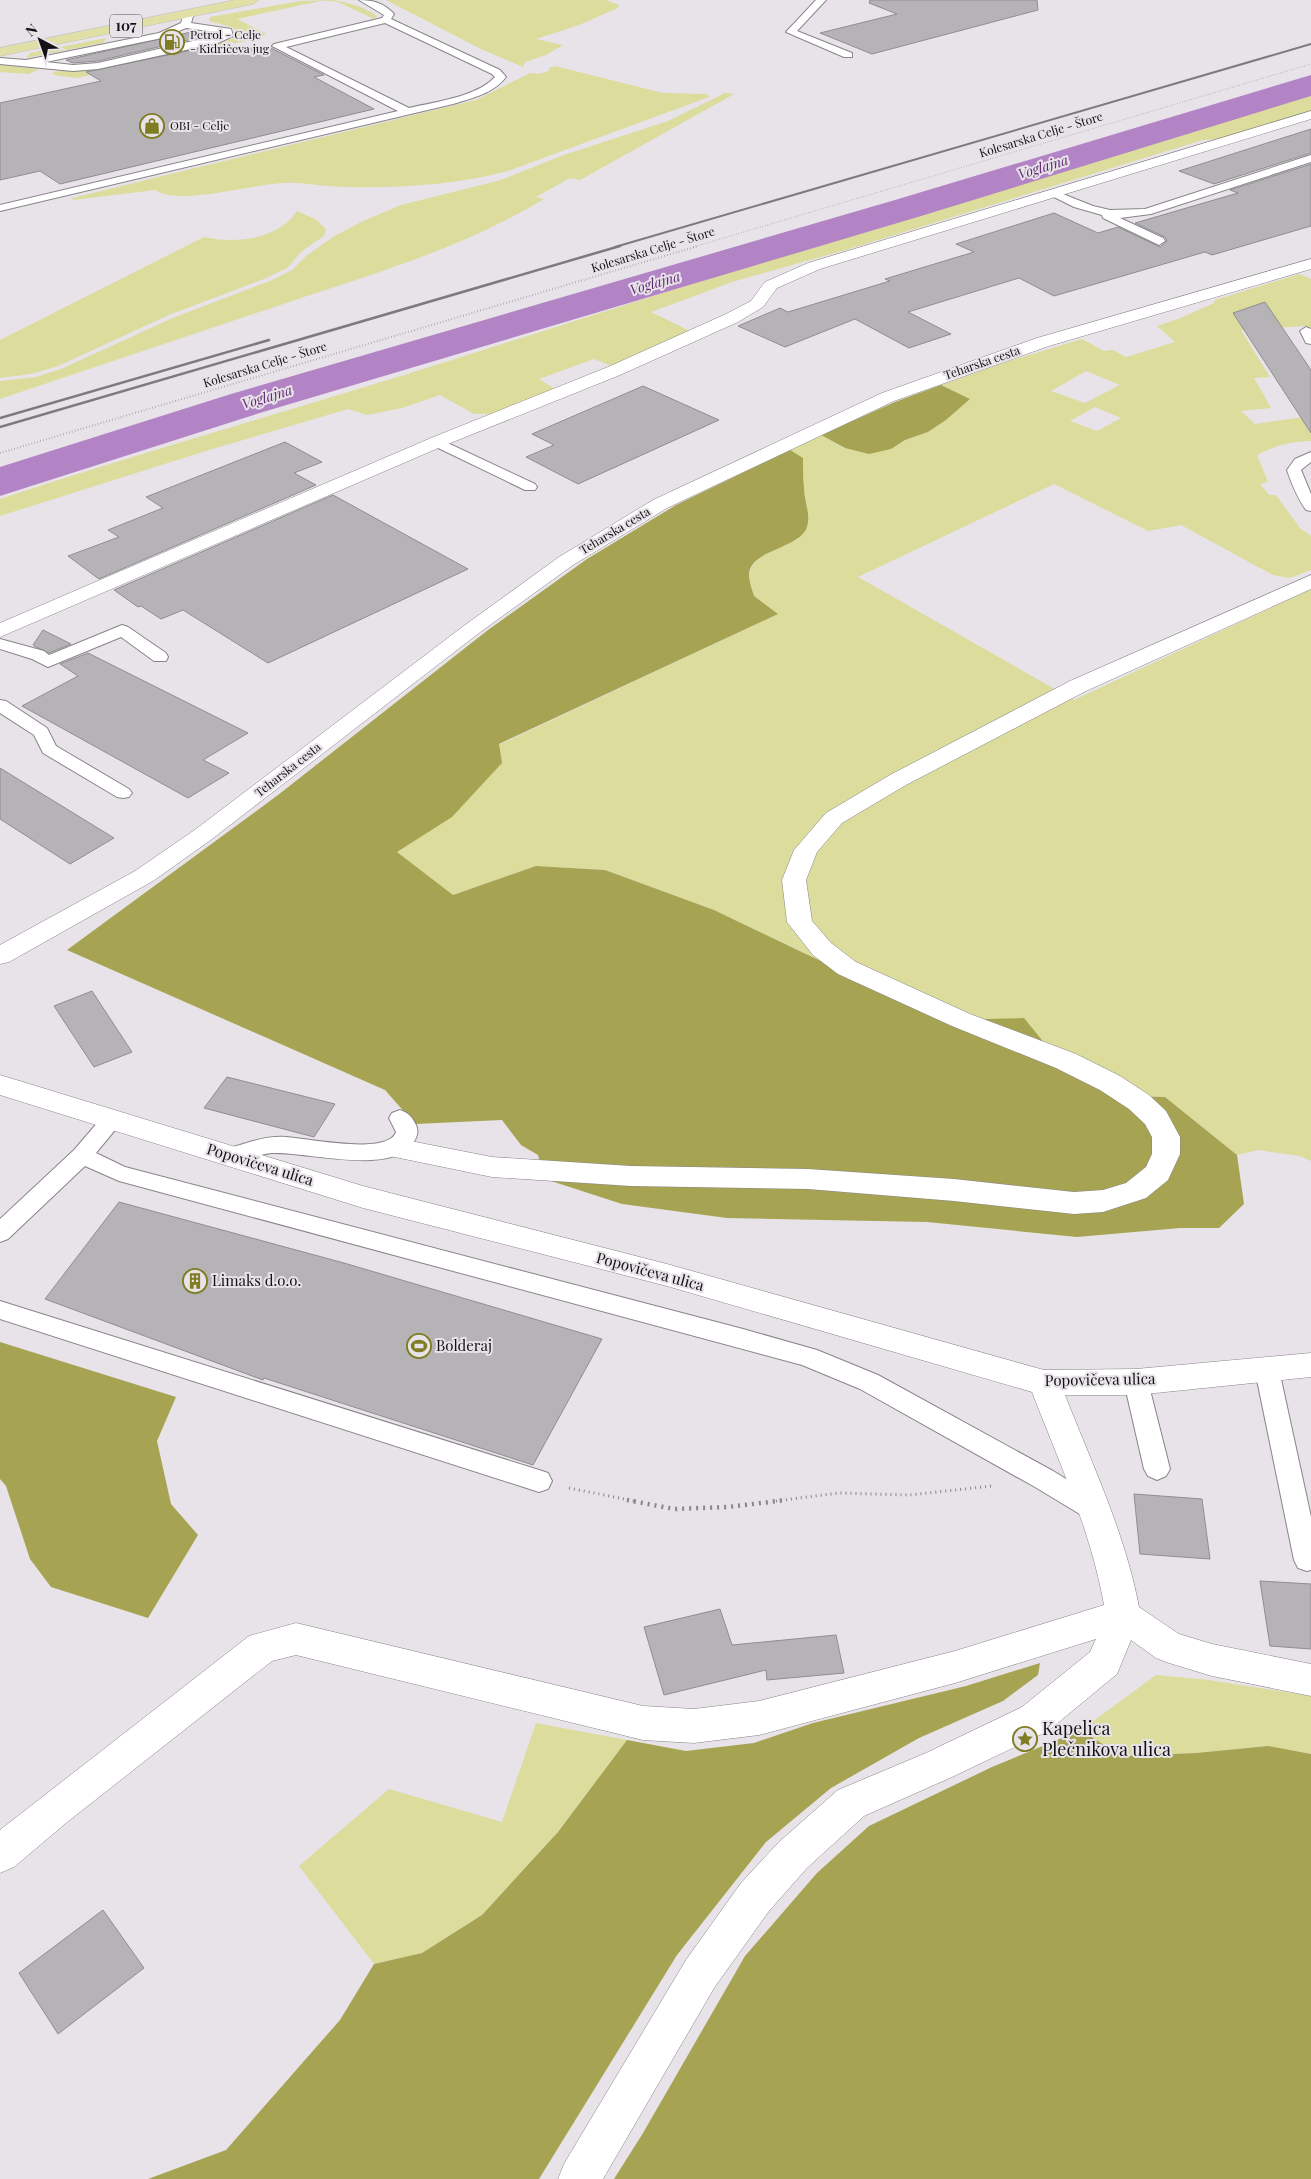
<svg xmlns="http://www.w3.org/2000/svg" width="1311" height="2179" font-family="'Playfair Display',serif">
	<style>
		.green { fill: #dcdc9d; fill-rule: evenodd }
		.forest { fill: #a6a452 }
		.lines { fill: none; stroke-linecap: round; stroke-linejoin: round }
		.river { fill: #b384c5; fill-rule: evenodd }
		.building { fill: #b6b3b7; stroke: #908d92 }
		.lane-casing { stroke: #888489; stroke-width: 2 }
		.street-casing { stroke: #888489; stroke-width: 1 }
		.secondary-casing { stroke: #888489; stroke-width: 1 }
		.primary-casing { stroke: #c2c1c2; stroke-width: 1 }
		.path-far3 { stroke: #898589; stroke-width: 1; stroke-dasharray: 0.5 2; stroke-linecap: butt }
		.path-far2 { stroke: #898589; stroke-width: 2; stroke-dasharray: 0.5 2.5; stroke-linecap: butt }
		.path-far1 { stroke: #898589; stroke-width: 3; stroke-dasharray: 1 4; stroke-linecap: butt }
		.path { stroke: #898589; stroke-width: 4.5; stroke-dasharray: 2 5; stroke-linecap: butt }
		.lane { fill: #fff; fill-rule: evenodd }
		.street { fill: #fff; fill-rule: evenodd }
		.secondary { fill: #fff; fill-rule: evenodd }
		.primary { fill: #e0dfa6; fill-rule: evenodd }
		.rail-far1 { stroke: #7d7a7e; stroke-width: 2 }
		.rail { stroke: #7d7a7e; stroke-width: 2.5 }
		.labels { text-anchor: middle; stroke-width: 4; stroke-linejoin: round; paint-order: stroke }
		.far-poi-label { font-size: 12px; fill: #131113; stroke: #e7e3e8; text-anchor: start }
		.far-street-label { font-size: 12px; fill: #131113; stroke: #e7e3e8 }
		.shield { fill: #e7e3e8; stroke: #535053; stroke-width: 1 }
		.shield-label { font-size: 14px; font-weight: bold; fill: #131113 }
		.far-water-label { font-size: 14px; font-style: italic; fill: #622875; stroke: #e7e3e8 }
		.street-label { font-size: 15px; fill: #131113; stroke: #e7e3e8 }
		.poi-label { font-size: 15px; fill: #131113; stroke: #e7e3e8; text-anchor: start }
		.near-poi-label { font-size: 18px; fill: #131113; stroke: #e7e3e8; text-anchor: start }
	</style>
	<rect width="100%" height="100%" fill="#e7e3e8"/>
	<path class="green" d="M334 0C349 3 365 7 377 16L374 19 338 2 330 1H320L237 19 266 34 260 38 77 78 54 75 52 73 59 71 100 68 227 41 236 36 238 31 231 27 209 21 210 17 300 1Z
		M386 0H606L619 5 618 8 579 25 536 39 563 45 546 55 525 62 523 67 481 49Z
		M106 38 103 43 26 58 30 53Z
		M0 65 35 68 39 69 29 74 0 72Z
		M555 66 663 93 707 94 709 97 508 171C456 185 400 188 346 187 330 187 313 184 297 183 285 182 271 184 259 186 233 189 176 204 155 190L73 200 72 198 476 100 530 73 539 74 549 71V68Z
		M725 93 734 94 580 180 570 178 536 197 544 199C464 247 382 271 295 300 197 333 98 366 0 399V381L36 377 61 369 175 317 270 281 292 270 306 256 333 237 363 221 401 205 501 180 561 156 668 121Z
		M1311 93V112L1224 139 1203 140 849 249 732 282 651 312 690 331 612 366 594 359 539 379 555 389 495 414H474L440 395 402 408 367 415 348 409 209 450 0 516V499C151 449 304 407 455 359 740 269 1024 177 1311 93Z
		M297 211 315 219 326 229 324 236 302 251 287 268 264 279 169 315 58 366 31 374 0 378V340L204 237C235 244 278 240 297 211Z
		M1299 274 1311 279V332L1306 326 1241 330 1270 377 1254 378 1271 408 1241 411 1255 424 1311 416V441C1291 441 1275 446 1257 455L1268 482 1260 484 1269 495H1276L1300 528 1311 536V570L1290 578 1273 575 1181 525 1148 531 1054 484 858 577 1074 700 1311 589V1161L1300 1156 1258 1150 1237 1155 1165 1097 1125 1096 944 1020 714 910 605 870 536 866 453 895 397 852 452 816 499 745 778 614 754 596C752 590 749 583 749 577 749 556 782 546 797 540L807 505 803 491 804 477 790 450 821 435 844 448 891 449 905 440 928 432 946 420 970 399 941 385 1006 362 1082 339 1104 351 1113 350 1126 357 1175 342 1157 326 1181 318 1214 303 1215 300ZM1086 371 1120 385 1085 403 1051 391ZM1095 407 1121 418 1097 431 1070 421Z
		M1156 1675 1209 1680 1311 1696V1754L1268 1746 1196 1753 1121 1756 1081 1730Z
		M536 1723 627 1740 558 1832 482 1915 422 1953 374 1964 299 1866 389 1789 502 1822Z"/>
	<path class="forest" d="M941 385 970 399 946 420 928 432 905 440 891 449 869 454 845 448 821 435 895 402Z
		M790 450 803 458C803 468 803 478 804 488 804 501 811 514 807 527 799 550 747 549 749 577 750 584 752 590 754 596L778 614 499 744 502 763 452 817 397 852 453 895 536 866 605 870 714 910 944 1020 1024 1018 1063 1066 1124 1096 1165 1097 1237 1155 1244 1204 1219 1228H1180L1077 1237 927 1222 727 1218 622 1204 545 1179 538 1155 521 1145 502 1120 415 1124 385 1090 67 950 278 795 488 630 587 559 676 505Z
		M0 1342 176 1397 157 1441 171 1504 198 1535 148 1618 51 1587 30 1559 6 1486 0 1479Z
		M1040 1663 1038 1675 1003 1701 919 1738 831 1788 766 1842 677 1955 539 2179H148L226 2150 340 2020 374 1964 422 1953 482 1915 558 1832 627 1740 686 1751 754 1743 813 1723 966 1686Z
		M1081 1730 1121 1756 1196 1753 1268 1746 1311 1754V2179H614L643 2133 745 1956 817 1873 869 1826 992 1767Z"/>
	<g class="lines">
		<path class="river" d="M1311 75V96L921 216 263 412 0 496V467L231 394 895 200Z"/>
	</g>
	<path class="building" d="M870 0H1037L1038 10 872 54 820 33 897 14 869 3Z
		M191 32 201 37 98 61 73 63 66 60Z
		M216 45 230 53 256 47 261 50 271 48 324 75 314 77 374 109 60 184 40 171 0 180V103L101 81 86 72Z
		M1311 129V153L1214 184 1179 171Z
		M1311 164V226L1212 255 1205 252 1054 296 1019 278 908 312 951 334 909 348 855 319 785 347 738 326 780 308 788 312 890 281 885 279 974 252 956 244 1054 213 1098 233 1118 227 1160 247 1167 241 1165 237 1135 223 1238 193 1230 190Z
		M1265 302 1311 370V433L1233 313Z
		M643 386 719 420 578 484 526 457 554 445 532 434Z
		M285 442 322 462 294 473 316 485 99 579 68 556 119 537 108 530 163 508 146 497Z
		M333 495 468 569 268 663 183 610 161 619 141 606 138 607 114 590Z
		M43 630 71 644 49 653 36 647 33 645Z
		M88 653 248 733 203 760 229 773 188 798 22 706 78 676 60 664Z
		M0 768 114 838 70 864 0 819Z
		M92 991 132 1052 94 1067 54 1006Z
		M227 1077 335 1104 314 1137 204 1108Z
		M119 1202 344 1263 602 1339 533 1465 264 1378 263 1380 45 1299Z
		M1134 1494 1202 1499 1210 1559 1140 1554Z
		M1260 1581 1311 1584V1649L1270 1646Z
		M720 1609 732 1645 836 1635 844 1673 767 1680 766 1670 664 1695 644 1627Z
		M103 1910 144 1968 58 2034 19 1973Z"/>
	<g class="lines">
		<defs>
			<path id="lane" d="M359 0C373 0 384 3 394 14L391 19 500 70 506 77C493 94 472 98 453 104L0 211V205L398 111 272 46 274 44 382 18 384 15ZM385 23 492 74 495 77C477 97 434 102 409 108L286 47Z
				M816 0H826L797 31 852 53V57H844L786 32Z
				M189 10 194 13 191 23 231 29 233 36 218 43 98 69 73 71 0 64V58L26 60 159 33 181 23 184 13ZM186 28 223 33V34L98 63 73 65 46 62 162 38Z
				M1311 155V162L1151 214 1120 218 1163 238 1165 241 1159 245 1103 218 1102 215 1074 207 1048 194 1050 192H1058L1093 206 1110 210 1145 209Z
				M1306 327 1311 329V344L1306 343 1300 331Z
				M437 438 535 484 537 487 535 490H525L432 445 430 442 432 439Z
				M1311 452V462L1301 470 1311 494V511L1306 510C1297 497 1292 485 1287 470L1295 459Z
				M122 625 128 627 166 653 168 657 166 661H154L121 637 48 667 32 659 0 649V639L44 651 49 655Z
				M0 700 6 701 47 728 56 746 129 789 132 793 129 797 123 798 117 797 43 753 34 735 0 713Z
				M400 1110C409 1113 412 1117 416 1125 419 1132 417 1137 413 1143 391 1176 306 1151 272 1153 256 1154 240 1166 224 1162L221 1156C225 1149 232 1147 240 1145 255 1140 270 1136 286 1137 306 1138 388 1156 396 1132L389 1118 392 1113Z
				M113 1111 121 1114 124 1119 96 1153 125 1167 743 1329 817 1350 878 1375 1053 1471 1101 1500 1105 1508 1101 1516 1092 1519 1083 1516 1035 1487 860 1389 802 1365 119 1181 85 1166 8 1239 0 1242V1219L74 1150 105 1114Z
				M0 1301 539 1470 548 1473 552 1481 548 1489 539 1492 0 1319Z
				M1267 1360 1276 1363 1279 1370 1311 1517V1570L1307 1571 1298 1568 1294 1560 1255 1370 1258 1363Z
				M1136 1372 1145 1375 1148 1382 1170 1469 1166 1476 1157 1480 1148 1476 1144 1469 1124 1382 1127 1375Z"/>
			<path id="street" d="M1311 111V119L820 269 777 288 763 307 738 322 620 375 443 446 0 637V623L431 438 608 367 726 314 751 301 765 282 808 263Z
				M1311 575V589L1086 691 906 785 842 823 817 852 806 880 812 921 831 943 856 962 970 1014 1076 1054 1120 1076 1149 1095 1166 1111 1180 1137V1154L1168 1180 1146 1198 1103 1212 1074 1214 954 1201 808 1189 631 1186 492 1177 385 1155 381 1148 385 1141 395 1138 492 1157 631 1166 808 1169 954 1179 1074 1192 1103 1190 1126 1183 1146 1167 1152 1154V1137L1145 1124 1129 1109 1100 1090 1056 1068 952 1026 838 974 813 955 787 922 782 880 794 850 826 813 890 775 1070 681Z
				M0 1075 363 1186 667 1264 1044 1370 1136 1369 1311 1353V1377L1136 1395H1065C1092 1464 1125 1533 1139 1607L1179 1634 1212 1644 1311 1664V1696L1212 1676 1169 1663 1156 1658 1131 1640 1117 1674 1048 1731 952 1777 864 1816 807 1868 769 1911 714 1988 603 2179H558L564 2164 686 1960 741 1883 779 1842 838 1790 926 1753 1022 1707 1090 1652 1096 1639 955 1683 759 1735 694 1743 643 1740 296 1655 272 1661 66 1823 14 1867 0 1873V1830L249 1636 296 1623 643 1706 694 1709 759 1701 955 1651 1104 1605C1091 1531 1059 1462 1032 1392L667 1286 363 1208 0 1095Z"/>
			<path id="secondary" d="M1311 259V269L1049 346 894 401 667 508 573 565 479 633 212 839 153 881 9 962 0 964V945L135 871 196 829 465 625 559 557 653 500 882 393 1037 338Z"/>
			<path id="primary" d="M235 0H259L253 4 0 56V48Z"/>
		</defs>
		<use href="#lane" class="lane-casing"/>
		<use href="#street" class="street-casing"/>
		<use href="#secondary" class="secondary-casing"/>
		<use href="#primary" class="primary-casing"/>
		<path class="path-far3" d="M693 247 1311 64"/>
		<path class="path-far2" d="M0 453 698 246"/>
		<path class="path-far1" d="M569 1488 634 1501
			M776 1501 839 1493 909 1495 992 1486"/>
		<path class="path" d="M627 1500 674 1509 728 1507 786 1500"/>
		<use href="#lane" class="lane"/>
		<use href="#street" class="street"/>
		<use href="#secondary" class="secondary"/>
		<use href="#primary" class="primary"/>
		<path class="rail-far1" d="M615 247 1311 44"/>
		<path class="rail" d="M0 418 269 340
			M0 427 620 246"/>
	</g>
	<defs>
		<symbol id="fuel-ring" viewBox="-11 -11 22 22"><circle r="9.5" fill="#e7e3e8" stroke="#7f7c23" stroke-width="1.5"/><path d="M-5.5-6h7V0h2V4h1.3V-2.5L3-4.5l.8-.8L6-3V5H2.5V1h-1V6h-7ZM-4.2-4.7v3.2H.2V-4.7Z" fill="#7f7c23"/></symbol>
		<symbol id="shop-ring" viewBox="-11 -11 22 22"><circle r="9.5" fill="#e7e3e8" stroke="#7f7c23" stroke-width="1.5"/><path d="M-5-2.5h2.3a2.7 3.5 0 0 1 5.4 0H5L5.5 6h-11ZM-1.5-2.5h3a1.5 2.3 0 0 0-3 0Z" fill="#7f7c23"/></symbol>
		<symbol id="building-ring" viewBox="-11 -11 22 22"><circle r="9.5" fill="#e7e3e8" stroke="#7f7c23" stroke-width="1.5"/><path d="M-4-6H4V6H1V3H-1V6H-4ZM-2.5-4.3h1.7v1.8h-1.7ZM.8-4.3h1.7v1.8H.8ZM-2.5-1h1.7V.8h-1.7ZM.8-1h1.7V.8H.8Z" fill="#7f7c23"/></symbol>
		<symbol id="stadium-ring" viewBox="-11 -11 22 22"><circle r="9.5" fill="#e7e3e8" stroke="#7f7c23" stroke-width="1.5"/><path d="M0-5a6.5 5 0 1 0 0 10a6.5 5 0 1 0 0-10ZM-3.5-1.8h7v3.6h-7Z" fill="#7f7c23"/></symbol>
		<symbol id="sight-ring" viewBox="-11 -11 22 22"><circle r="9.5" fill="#e7e3e8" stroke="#7f7c23" stroke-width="1.5"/><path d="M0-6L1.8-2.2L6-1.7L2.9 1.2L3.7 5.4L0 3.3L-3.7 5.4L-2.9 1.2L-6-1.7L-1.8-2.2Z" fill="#7f7c23"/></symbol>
	</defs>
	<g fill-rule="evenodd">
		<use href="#fuel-ring" x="158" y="28" width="28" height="28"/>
		<use href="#shop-ring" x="138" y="112" width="28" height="28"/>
		<use href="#building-ring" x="181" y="1267" width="28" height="28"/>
		<use href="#stadium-ring" x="405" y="1332" width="28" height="28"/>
		<use href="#sight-ring" x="1011" y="1725" width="28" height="28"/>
	</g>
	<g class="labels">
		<g class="far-poi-label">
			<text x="190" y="39">Petrol - Celje<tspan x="190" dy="14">- Kidričeva jug</tspan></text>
			<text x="170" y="130">OBI - Celje</text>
		</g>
		<g class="far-street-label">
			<text transform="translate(1041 135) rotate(-17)" y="4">Kolesarska Celje - Štore</text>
			<text transform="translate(653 250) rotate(-17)" y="4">Kolesarska Celje - Štore</text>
			<text transform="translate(982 363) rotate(-19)" y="4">Teharska cesta</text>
			<text transform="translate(265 365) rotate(-17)" y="4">Kolesarska Celje - Štore</text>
			<text transform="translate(615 531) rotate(-31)" y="4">Teharska cesta</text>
			<text transform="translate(288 770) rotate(-38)" y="4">Teharska cesta</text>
		</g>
		<rect class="shield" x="110" y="14.5" width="32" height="23" rx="4"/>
		<g class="shield-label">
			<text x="126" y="31">107</text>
		</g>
		<g class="far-water-label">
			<text transform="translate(1043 167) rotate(-17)" y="5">Voglajna</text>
			<text transform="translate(655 283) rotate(-16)" y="5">Voglajna</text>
			<text transform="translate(267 397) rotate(-17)" y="5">Voglajna</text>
		</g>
		<g class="street-label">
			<text transform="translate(260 1165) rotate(17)" y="5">Popovičeva ulica</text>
			<text transform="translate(650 1272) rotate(15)" y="5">Popovičeva ulica</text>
			<text transform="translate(1100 1380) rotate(-1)" y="5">Popovičeva ulica</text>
		</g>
		<g class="poi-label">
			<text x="212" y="1286">Limaks d.o.o.</text>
			<text x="436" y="1351">Bolderaj</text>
		</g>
		<g class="near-poi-label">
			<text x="1042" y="1735">Kapelica<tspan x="1042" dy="21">Plečnikova ulica</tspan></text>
		</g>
	</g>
	<g transform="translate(40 40) rotate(319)" stroke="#e7e3e8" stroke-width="4" paint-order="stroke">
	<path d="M0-4L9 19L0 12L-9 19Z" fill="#131113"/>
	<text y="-8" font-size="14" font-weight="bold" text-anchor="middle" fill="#131113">N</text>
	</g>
</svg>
